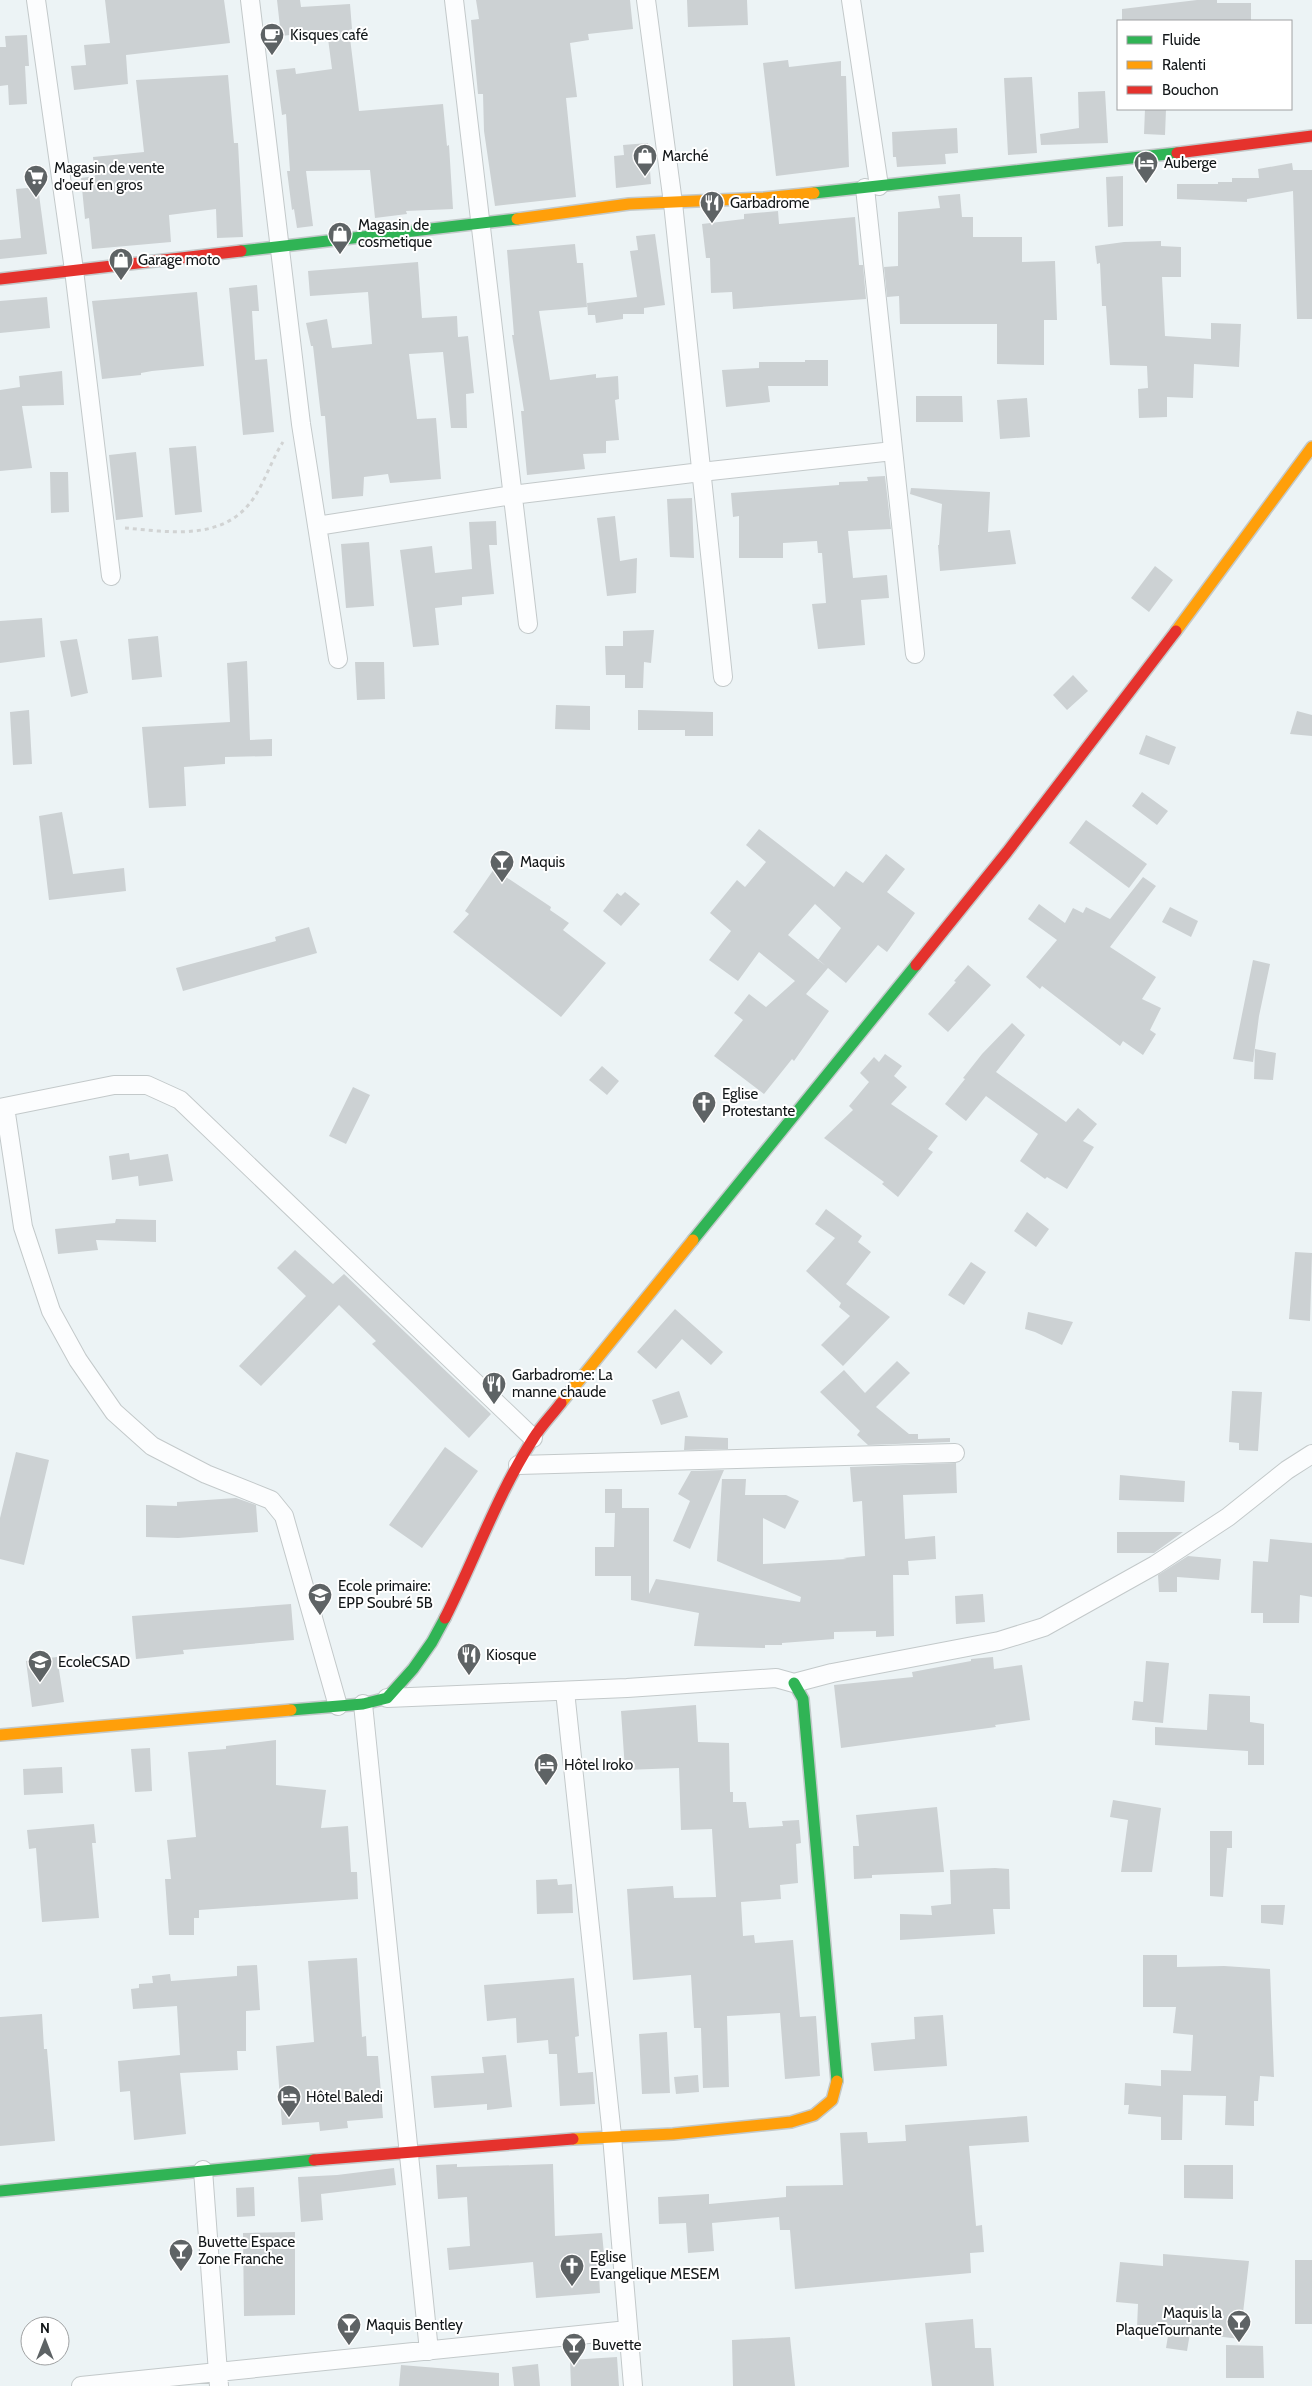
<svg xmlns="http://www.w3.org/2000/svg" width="1312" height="2386" font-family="Cabin,sans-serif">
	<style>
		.building { fill: #ccd1d3; fill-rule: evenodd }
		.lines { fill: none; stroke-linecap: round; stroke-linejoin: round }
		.street-casing { stroke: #c3c9ca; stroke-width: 20 }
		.fast-casing { stroke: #c3c9ca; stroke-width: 14 }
		.slow-casing { stroke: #c3c9ca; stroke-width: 14 }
		.jam-casing { stroke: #c3c9ca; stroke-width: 14 }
		.path { stroke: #d1d3d3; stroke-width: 3; stroke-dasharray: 4 4; stroke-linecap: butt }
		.street { stroke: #fcfdfe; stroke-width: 18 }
		.fast { stroke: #30b455; stroke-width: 11 }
		.slow { stroke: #ff9f0a; stroke-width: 11 }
		.jam { stroke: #e5322d; stroke-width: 11 }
		.labels { text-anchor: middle; stroke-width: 4; stroke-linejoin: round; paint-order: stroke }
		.poi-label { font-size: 15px; fill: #121618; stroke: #fff; text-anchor: start }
	</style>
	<rect width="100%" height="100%" fill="#ecf3f5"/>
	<path class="building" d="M105 0H224L230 43 126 55 128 84 74 90 71 66 86 65 84 45 110 43Z
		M277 0H300L301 7 350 4 352 29 349 30 359 111 443 104 447 146 449 145 453 209 406 211 407 214 375 218 370 170 306 171 313 226 297 228 294 209 292 210 287 171H290L286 114 282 115 276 70 295 68 296 74 332 69 327 31 281 36Z
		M476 0H630L633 29 588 34 589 40 570 43 577 97 566 98 576 197 495 206 484 131 483 94H478L471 20 479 19Z
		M687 0H747L748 25 688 27Z
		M1197 0H1217V3H1251V21H1122V9Z
		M27 35 29 66H25L27 104 9 105 8 85 0 86V47H6L5 36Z
		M788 60 789 67 841 61V76H846L849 167 776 176 763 63Z
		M228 75 234 143H238L243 237 217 238 216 209 169 215 171 242 92 249 89 218 85 219 81 178 95 176 93 157 144 152 136 80Z
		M1032 77 1037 153 1008 155 1004 78Z
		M1105 91 1108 143 1041 145 1040 134 1079 128 1078 92Z
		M1145 109H1166L1165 135 1144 134Z
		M957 128 958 153 945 154 946 164 897 167 896 157H893L892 132Z
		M648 143 651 184 616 188 614 156 624 155 623 145Z
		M1292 163 1293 170H1312V319H1297L1293 191 1247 199V202L1177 199V184H1218V182H1232V178H1259L1258 169Z
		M1123 176V226L1108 227 1106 177Z
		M38 187 47 254 0 259V240L21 238 16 189Z
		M960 194 962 217H973V237H1022V262L1055 261 1057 320H1044V365L997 364V324H900L899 296 887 297 884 267 898 266V212L940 208 938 196Z
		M778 211 779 224 855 217 859 265H863L866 299 733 309 732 292 711 293 710 258H706L702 224 744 219V214Z
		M655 234 665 305 644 308V314H623V319L596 323 595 315H588L587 303 637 297 630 251 638 250 636 236Z
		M1161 241V246L1181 247V277H1162L1165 336 1211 339V323L1241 324 1239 367 1194 364 1193 398 1167 397V417L1139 418 1138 389 1148 388 1147 366 1110 365 1106 306H1102L1100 263 1097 264 1095 246 1124 242Z
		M575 244 577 263H583L587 307 539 311 550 380 596 374V378L618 376 619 399 615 400 619 440 606 441V453L583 454 585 469 527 475 521 411H524L512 335H514L507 250Z
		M418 262 422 318 457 316 458 337 468 336 474 393 466 394 467 428H451L443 352 409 354 417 419 436 418 441 479 390 483 388 474 364 477 363 496 332 499 325 416H321L313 346H311L306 323 327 319 332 348 372 344 368 292 310 296 308 271Z
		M257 285 259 311H252L255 360 267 359 274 432 243 435 229 288Z
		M197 292 204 366 152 371 141 373V375L102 379 92 301Z
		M47 297 50 328 0 333V301Z
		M805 360H828V386H768L770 402 726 407 722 370 759 368V362H805Z
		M62 371 64 405 22 406 32 468 0 471V390L20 387 19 376Z
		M916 396H962L963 422H916Z
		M1027 398 1030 437 1000 439 997 400Z
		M196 446 202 512 175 515 169 448Z
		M136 452 143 517 116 520 109 455Z
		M50 472H68L69 512 51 513Z
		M885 476 891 529 848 531 853 578 887 575 889 598 861 600 865 645 818 649 812 604 826 603 822 553H818L817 541 783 543V558H739V516L733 517 731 493 839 485V482L868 481 867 477Z
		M911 488 990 492 988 532 1010 530 1016 564 940 571 938 545H939L942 504 910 494Z
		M692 498 694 558 670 557 667 499Z
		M615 516 620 561 637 558 636 593 607 596 597 518Z
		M496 521 497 545H489L494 594 462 597V605L435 608 439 645 413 647 400 550 432 546 435 573 472 569 469 522Z
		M369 542 374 606 346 608 341 544Z
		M1155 566 1173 580 1149 612 1131 598Z
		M42 618 45 657 0 663V621Z
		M654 630 651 663 644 662 643 688H625V675H606L605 646H623V631Z
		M158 636 162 677 132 680 128 639Z
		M77 639 88 693 71 697 60 641Z
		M247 661 250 740 272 739V756L225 757V764L184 767 186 806 149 808 142 727 230 722 227 663Z
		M355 662H384L385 699 357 700Z
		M1073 675 1088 691 1067 710 1053 695Z
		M556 705 590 706V730L555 729Z
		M29 710 32 764 13 765 10 712Z
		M638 710 713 712V736H685V730H638Z
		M1297 711 1312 715V736L1290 734Z
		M1146 735 1176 747 1169 765 1139 754Z
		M1142 792 1168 811 1157 825 1132 806Z
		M62 812 73 874 124 868 126 891 49 900 39 816Z
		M1086 820 1147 864 1129 888 1069 843Z
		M759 829 834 887 846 871 863 883 886 854 905 869 887 892 915 913 887 952 878 945 846 983 828 968 806 994 829 1011 794 1061 792 1059 764 1094 714 1056 743 1020 734 1013 749 994 766 1007 795 981 759 952 738 981 709 960 731 931 710 913 737 880 745 887 766 862 746 845ZM815 904 841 928 818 960 826 966 788 935Z
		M494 869 551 907 550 910 569 923 563 930 606 963 561 1017 453 932 469 914 465 911Z
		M1143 877 1156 886 1110 947 1156 977 1142 999 1161 1008 1150 1030 1156 1034 1143 1055 1123 1041 1120 1046 1042 986 1040 989 1026 977 1057 940 1028 919 1039 904 1065 923 1073 908 1083 913 1086 907 1110 919Z
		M625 892 640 904 621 926 603 911 617 893 621 896Z
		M1170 907 1198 921 1191 937 1162 922Z
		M309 927 317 953 183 991 176 968 276 941 275 937Z
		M1253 960 1270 964 1259 1016 1253 1062 1233 1059Z
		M968 965 991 985 948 1032 928 1014 956 982 954 981Z
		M1012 1023 1025 1035 996 1072 1066 1122 1078 1108 1097 1124 1083 1141 1094 1147 1067 1189 1047 1177 1045 1179 1020 1161 1038 1134 986 1096 966 1121 945 1104 965 1079 963 1078 982 1054Z
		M1255 1049 1276 1053 1273 1080 1254 1079Z
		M885 1054 902 1066 894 1076 907 1087 891 1104 938 1136 928 1149 933 1152 898 1197 882 1184 884 1182 824 1138 853 1110 849 1106 869 1082 860 1073 874 1057 879 1062Z
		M602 1066 619 1081 607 1095 589 1080Z
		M353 1087 370 1095 346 1144 329 1136Z
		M129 1153 130 1160 168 1154 173 1181 139 1186 138 1176 112 1180 109 1156Z
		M826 1209 862 1236 858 1242 871 1252 846 1284 890 1317 843 1366 821 1345 850 1316 839 1307 841 1303 806 1271 835 1238 815 1224Z
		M1027 1212 1049 1229 1036 1247 1014 1231Z
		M116 1219 156 1220V1242L96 1240 98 1250 58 1254 55 1229 115 1223Z
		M295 1250 333 1284 344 1274 491 1414 469 1438 372 1344 376 1341 339 1305 261 1386 239 1366 306 1296 277 1268Z
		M1295 1252 1312 1253 1310 1321 1289 1319Z
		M971 1262 986 1272 964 1305 948 1295Z
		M675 1309 723 1352 711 1365 682 1339 656 1369 637 1352Z
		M1028 1312 1073 1322 1062 1345 1035 1332 1025 1329Z
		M897 1361 910 1373 876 1407 909 1434H918V1439L950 1438V1442L868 1445 857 1435 860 1431 820 1392 844 1370 865 1393Z
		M679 1391 688 1417 661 1425 652 1400Z
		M1232 1391 1262 1392 1258 1451 1239 1450V1443L1229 1442Z
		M685 1436 728 1438V1449L684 1450Z
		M445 1447 478 1471 422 1548 389 1525Z
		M16 1452 49 1460 24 1565 0 1559V1518Z
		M956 1463 957 1493 903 1495 905 1539 935 1536 936 1559 908 1561 909 1575H893L894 1636 876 1637V1631L834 1632V1639L782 1643V1645H765V1648L694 1646 699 1613 631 1600V1576H595V1547H614L615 1513H605V1489H622V1508H649V1594L656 1579 800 1602 801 1597 717 1561 722 1479H746L745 1495H786L799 1501 785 1529 763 1518V1564L847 1559 843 1558 865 1556 862 1501 853 1502 850 1467Z
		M724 1470 690 1549 673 1541 690 1501 678 1494 691 1471Z
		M1120 1475 1185 1481 1184 1502 1119 1500Z
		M236 1498 256 1505 258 1532 178 1538 146 1537V1505L177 1506V1502Z
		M1117 1532H1183L1154 1553H1117Z
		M1270 1539 1312 1543V1597L1300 1595 1299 1623H1263V1613H1251L1253 1561 1268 1562Z
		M1188 1556 1221 1559 1219 1580 1177 1577V1592H1159L1158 1575Z
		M983 1594 985 1622 956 1624 955 1596Z
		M291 1604 294 1640 183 1650 184 1654 136 1659 132 1616Z
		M57 1657 64 1702 32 1707 26 1661Z
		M993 1657 994 1669 1022 1665 1030 1720 995 1725 996 1727 841 1748 834 1685 913 1677 912 1672 971 1661V1659Z
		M1146 1661 1169 1663 1163 1723 1132 1720 1134 1701 1143 1702Z
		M1209 1694 1250 1696V1722L1264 1724V1765H1248V1751L1155 1745V1727L1207 1730Z
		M696 1705 698 1742 729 1743 730 1792H733V1802H746L749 1828 783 1826 782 1821 799 1820 801 1843 796 1844 798 1883 780 1885 781 1899 741 1902 743 1936 754 1935 755 1943 793 1940 800 2017 816 2016 820 2076 785 2079 780 2013 727 2016 729 2087 703 2088 701 2028H694L691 1975 633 1980 627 1889 673 1886 674 1898 716 1897 712 1829 681 1830 679 1768 625 1770 621 1711Z
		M276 1740V1785L326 1790 321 1828 348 1826 351 1872H357L358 1899 199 1910V1918H194V1935H169L165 1879H171L167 1840 196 1837 188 1752 226 1749V1746Z
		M150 1748 152 1791 135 1792 131 1749Z
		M62 1767 63 1793 24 1795 23 1769Z
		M1113 1800 1161 1808 1152 1872H1121L1128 1820 1110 1817Z
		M937 1807 944 1872 872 1875V1878L854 1879 853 1846H859L856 1815Z
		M94 1824 96 1843H92L99 1918 42 1922 36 1848 29 1849 27 1830Z
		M1210 1831H1232V1848H1227L1223 1897 1210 1896Z
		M995 1868 1009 1869 1010 1909H993L995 1934 900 1940V1914L932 1915 931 1906 951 1904 950 1870Z
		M557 1879 558 1885 572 1884 573 1913 537 1914 536 1880Z
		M1261 1905H1285L1283 1925 1261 1923Z
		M1143 1955H1177V1967L1224 1966 1270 1969 1274 2077 1260 2076 1258 2101H1254V2126L1225 2125 1226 2096 1183 2095 1182 2140H1161V2117L1128 2114 1129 2105H1124L1125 2083 1161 2086V2070L1191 2071 1193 2035 1173 2033 1176 2007H1143Z
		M357 1958 362 2037 366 2036 367 2056H378L383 2118 347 2121 348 2128 320 2131 319 2122 282 2125 276 2046 314 2042 308 1961Z
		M257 1965 260 2010 246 2011V2051H237L238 2070 180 2073 186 2134 134 2140 130 2091 120 2092 118 2061 180 2055 177 2006 133 2009 131 1989 139 1988V1984L153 1983 152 1976 170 1974 171 1981 237 1976V1966Z
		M574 1978 579 2036 575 2037 578 2073 593 2072 595 2104 560 2106 557 2054H549L548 2040 517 2043 516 2018 487 2021 484 1985Z
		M42 2014 44 2049H47L55 2141 0 2146V2017Z
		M943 2015 947 2066 874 2071 871 2043 915 2039 914 2017Z
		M667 2032 670 2093 642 2094 639 2034Z
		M506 2055 512 2107 487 2110V2104L434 2108 431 2076 484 2073 482 2057Z
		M698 2075 699 2092 676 2094 674 2077Z
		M1027 2116 1029 2142 969 2146 976 2226 982 2225 984 2252 970 2253 971 2273 795 2289 790 2230H780L779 2217 712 2223 714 2251 688 2253 686 2223 659 2224 658 2197 709 2194V2204L786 2197V2186L843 2185 840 2133 867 2132 868 2143 906 2141 905 2125Z
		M457 2164V2167L553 2164 555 2236 602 2233 604 2254 598 2255 600 2293 536 2298 533 2262 449 2270 447 2248 470 2246 467 2197 438 2199 436 2165Z
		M1184 2165H1233V2199L1184 2198Z
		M394 2168 396 2185 321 2194 323 2220 301 2222 298 2177 337 2175Z
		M254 2187 255 2216 237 2217 236 2188Z
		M295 2232V2315L244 2316 243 2233Z
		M1163 2254 1249 2261 1240 2339 1190 2333 1187 2351 1166 2348 1169 2330 1137 2328 1138 2304 1116 2302 1120 2262 1163 2266Z
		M1295 2260H1312V2324H1295Z
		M973 2319 975 2348H991L994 2386H932L925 2323Z
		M790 2337 795 2386H733L732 2340Z
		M1226 2345 1263 2346 1264 2378H1226Z
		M617 2357 619 2386H571L570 2360Z
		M538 2364 540 2386H514L512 2367Z
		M401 2365 499 2373V2386H399Z"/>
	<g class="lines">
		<defs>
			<path id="street" d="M36 0 74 270 111 576
				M250 0 301 424 338 659
				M454 0 528 624
				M646 0 673 203 723 677
				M851 0 879 186
				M865 188 915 654
				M317 526 512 495 701 472 893 451
				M5 1107 23 1227 51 1311 78 1360 114 1412 152 1446 206 1474 271 1500 284 1516 338 1706
				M0 1108 114 1085H147L180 1100 533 1438
				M518 1465 955 1453
				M565 1691 612 2136 633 2386
				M387 1698 627 1688 776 1678 794 1683 832 1673 999 1641 1044 1627 1155 1565 1228 1517 1287 1470 1312 1454
				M363 1704 429 2351
				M203 2170 219 2386
				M81 2386 628 2330"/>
			<path id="fast" d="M814 193 1177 153
				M241 251 517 219
				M693 1240 916 965
				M794 1683 803 1699 837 2081
				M291 1710 363 1704 387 1698 413 1669 432 1642 445 1618
				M0 2191 314 2160"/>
			<path id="slow" d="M517 219 629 204 764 198 814 193
				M1176 631 1312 447
				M561 1403 693 1240
				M0 1735 291 1710
				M573 2139 673 2134 791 2122 814 2115 832 2100 837 2081"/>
			<path id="jam" d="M1177 153 1312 136
				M0 279 241 251
				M916 965 1007 852 1176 631
				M445 1618C475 1559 497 1495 533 1439 541 1426 552 1415 561 1403
				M314 2160 573 2139"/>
		</defs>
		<use href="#street" class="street-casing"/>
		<use href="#fast" class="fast-casing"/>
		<use href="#slow" class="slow-casing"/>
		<use href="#jam" class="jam-casing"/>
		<path class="path" d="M125 528C171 532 226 542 255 496 266 479 272 459 283 442"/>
		<use href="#street" class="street"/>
		<use href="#fast" class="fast"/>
		<use href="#slow" class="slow"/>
		<use href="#jam" class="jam"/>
	</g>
	<defs>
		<symbol id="cafe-pin" viewBox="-11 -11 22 30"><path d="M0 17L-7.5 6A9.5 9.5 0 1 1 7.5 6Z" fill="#5e6365" stroke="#fff"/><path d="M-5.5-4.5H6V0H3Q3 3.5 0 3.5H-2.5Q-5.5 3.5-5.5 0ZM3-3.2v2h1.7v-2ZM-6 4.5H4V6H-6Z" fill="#fff"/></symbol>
		<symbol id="shop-pin" viewBox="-11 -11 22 30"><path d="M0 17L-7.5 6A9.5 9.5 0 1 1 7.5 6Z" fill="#5e6365" stroke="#fff"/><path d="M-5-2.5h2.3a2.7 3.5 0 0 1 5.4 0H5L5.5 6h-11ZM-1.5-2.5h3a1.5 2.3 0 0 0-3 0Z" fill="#fff"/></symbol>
		<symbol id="hotel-pin" viewBox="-11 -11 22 30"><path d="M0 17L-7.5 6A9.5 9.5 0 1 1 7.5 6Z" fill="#5e6365" stroke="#fff"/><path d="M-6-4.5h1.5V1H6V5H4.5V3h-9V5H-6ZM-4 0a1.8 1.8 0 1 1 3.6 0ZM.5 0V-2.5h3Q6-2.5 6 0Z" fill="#fff"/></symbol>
		<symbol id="supermarket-pin" viewBox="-11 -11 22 30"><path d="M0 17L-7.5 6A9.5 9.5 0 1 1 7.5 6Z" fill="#5e6365" stroke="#fff"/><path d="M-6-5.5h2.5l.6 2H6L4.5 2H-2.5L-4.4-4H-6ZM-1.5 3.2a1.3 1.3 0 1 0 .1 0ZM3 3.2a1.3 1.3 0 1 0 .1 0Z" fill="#fff"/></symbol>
		<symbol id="restaurant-pin" viewBox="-11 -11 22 30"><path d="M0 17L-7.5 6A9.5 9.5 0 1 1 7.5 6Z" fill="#5e6365" stroke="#fff"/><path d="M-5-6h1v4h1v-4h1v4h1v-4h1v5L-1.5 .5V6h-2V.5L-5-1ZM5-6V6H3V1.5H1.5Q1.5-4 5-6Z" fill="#fff"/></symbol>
		<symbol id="bar-pin" viewBox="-11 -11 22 30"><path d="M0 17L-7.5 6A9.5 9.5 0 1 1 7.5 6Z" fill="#5e6365" stroke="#fff"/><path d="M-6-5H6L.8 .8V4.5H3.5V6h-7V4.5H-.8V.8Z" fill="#fff"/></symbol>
		<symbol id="church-pin" viewBox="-11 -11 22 30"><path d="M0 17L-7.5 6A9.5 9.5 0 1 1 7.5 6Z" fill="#5e6365" stroke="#fff"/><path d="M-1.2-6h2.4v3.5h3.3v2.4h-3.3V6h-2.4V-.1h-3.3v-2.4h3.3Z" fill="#fff"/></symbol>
		<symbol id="school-pin" viewBox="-11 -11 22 30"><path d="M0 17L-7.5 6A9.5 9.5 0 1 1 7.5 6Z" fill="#5e6365" stroke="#fff"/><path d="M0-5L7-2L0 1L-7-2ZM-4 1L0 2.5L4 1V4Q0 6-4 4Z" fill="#fff"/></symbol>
	</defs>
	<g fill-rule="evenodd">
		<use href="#cafe-pin" x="258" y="21" width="28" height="38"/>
		<use href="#shop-pin" x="631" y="142" width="28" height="38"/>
		<use href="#hotel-pin" x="1132" y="149" width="28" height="38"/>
		<use href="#supermarket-pin" x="22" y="163" width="28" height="38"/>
		<use href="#restaurant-pin" x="698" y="189" width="28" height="38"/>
		<use href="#shop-pin" x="326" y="220" width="28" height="38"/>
		<use href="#shop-pin" x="107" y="246" width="28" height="38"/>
		<use href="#bar-pin" x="488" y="848" width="28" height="38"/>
		<use href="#church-pin" x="690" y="1089" width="28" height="38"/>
		<use href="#restaurant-pin" x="480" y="1370" width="28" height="38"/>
		<use href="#school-pin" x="306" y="1581" width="28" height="38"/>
		<use href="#restaurant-pin" x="455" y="1641" width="28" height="38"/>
		<use href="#school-pin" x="26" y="1648" width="28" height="38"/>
		<use href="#hotel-pin" x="532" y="1751" width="28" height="38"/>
		<use href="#hotel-pin" x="275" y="2083" width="28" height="38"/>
		<use href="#bar-pin" x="167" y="2237" width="28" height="38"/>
		<use href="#church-pin" x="558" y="2252" width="28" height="38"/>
		<use href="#bar-pin" x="1225" y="2308" width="28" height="38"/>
		<use href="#bar-pin" x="335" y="2311" width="28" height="38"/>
		<use href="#bar-pin" x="560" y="2331" width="28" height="38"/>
	</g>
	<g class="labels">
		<g class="poi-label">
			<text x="290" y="40">Kisques café</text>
			<text x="662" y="161">Marché</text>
			<text x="1164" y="168">Auberge</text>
			<text x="54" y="173">Magasin de vente<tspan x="54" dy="17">d'oeuf en gros</tspan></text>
			<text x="730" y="208">Garbadrome</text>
			<text x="358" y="230">Magasin de<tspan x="358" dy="17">cosmetique</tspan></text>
			<text x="138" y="265">Garage moto</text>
			<text x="520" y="867">Maquis</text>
			<text x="722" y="1099">Eglise<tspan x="722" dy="17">Protestante</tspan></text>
			<text x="512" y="1380">Garbadrome: La<tspan x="512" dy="17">manne chaude</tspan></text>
			<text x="338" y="1591">Ecole primaire:<tspan x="338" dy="17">EPP Soubré 5B</tspan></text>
			<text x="486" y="1660">Kiosque</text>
			<text x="58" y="1667">EcoleCSAD</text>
			<text x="564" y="1770">Hôtel Iroko</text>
			<text x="306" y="2102">Hôtel Baledi</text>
			<text x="198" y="2247">Buvette Espace<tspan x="198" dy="17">Zone Franche</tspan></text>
			<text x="590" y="2262">Eglise<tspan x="590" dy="17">Evangelique MESEM</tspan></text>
			<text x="1222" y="2318" text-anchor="end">Maquis la<tspan x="1222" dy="17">PlaqueTournante</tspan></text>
			<text x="366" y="2330">Maquis Bentley</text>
			<text x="592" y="2350">Buvette</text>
		</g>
	</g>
	<rect x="1117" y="20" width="175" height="90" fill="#ffffff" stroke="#a0a2a3"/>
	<rect x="1127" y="36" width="25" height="8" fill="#30b455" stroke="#a0a2a3"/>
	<text x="1162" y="45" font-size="15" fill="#121618">Fluide</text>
	<rect x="1127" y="61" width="25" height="8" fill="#ff9f0a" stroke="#a0a2a3"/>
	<text x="1162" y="70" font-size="15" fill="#121618">Ralenti</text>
	<rect x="1127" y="86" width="25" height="8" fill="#e5322d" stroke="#a0a2a3"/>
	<text x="1162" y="95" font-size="15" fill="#121618">Bouchon</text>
	<g transform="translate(45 2341)"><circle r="24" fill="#ffffff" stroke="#a0a2a3"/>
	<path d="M0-4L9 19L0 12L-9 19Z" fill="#5e6365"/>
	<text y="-8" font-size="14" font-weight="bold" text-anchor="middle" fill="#121618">N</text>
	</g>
</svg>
